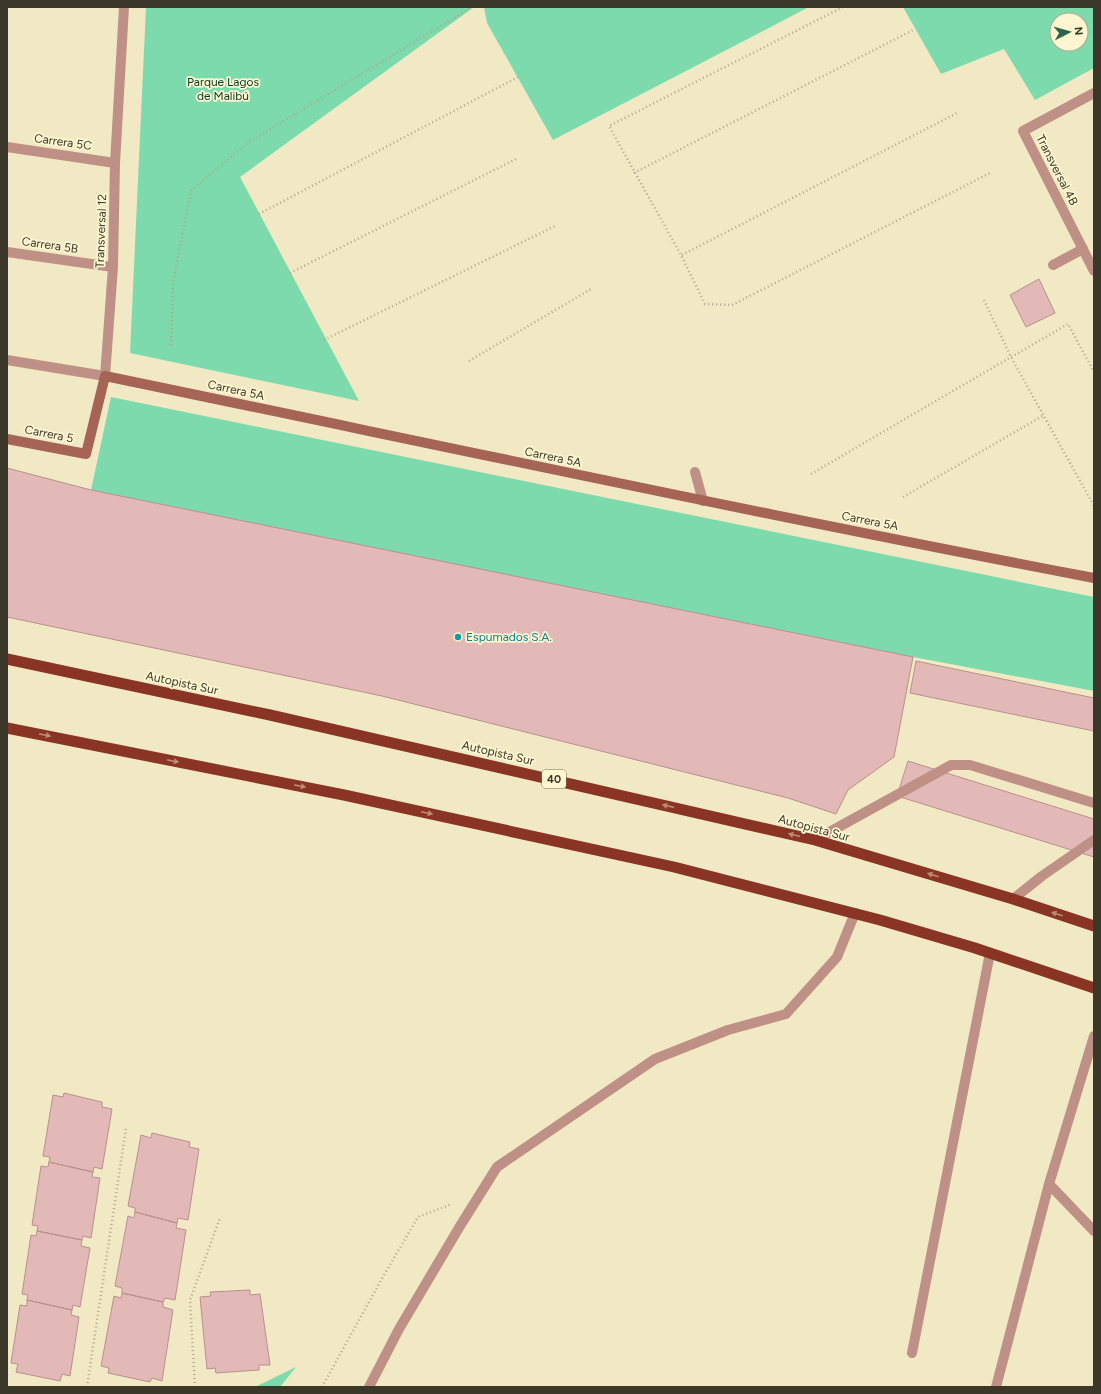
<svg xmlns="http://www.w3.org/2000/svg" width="1101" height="1394" font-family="Figtree,sans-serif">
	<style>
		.green { fill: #7ddaad; fill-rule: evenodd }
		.building { fill: #e3b9b7; stroke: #b8908f }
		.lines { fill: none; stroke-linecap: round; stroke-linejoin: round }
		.path { stroke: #aea88b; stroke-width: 2.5; stroke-dasharray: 1 3; stroke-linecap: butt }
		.service { stroke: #be9086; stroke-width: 10 }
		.minor { stroke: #be9086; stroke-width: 10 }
		.secondary { stroke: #a66457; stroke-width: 10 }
		.trunk { stroke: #893424; stroke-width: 11 }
		.oneway { fill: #be8b72 }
		.culture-dot { fill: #0f9aa8; stroke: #fef6d1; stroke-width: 1.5 }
		.labels { text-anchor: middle; stroke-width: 3.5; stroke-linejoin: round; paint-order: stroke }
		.shield { fill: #fef6d1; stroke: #76715b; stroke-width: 1 }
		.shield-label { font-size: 11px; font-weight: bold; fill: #3b3829 }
		.park-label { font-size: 12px; fill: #063a26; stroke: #fef6d1 }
		.street-label { font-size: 12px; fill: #3b3829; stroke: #fef6d1 }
		.culture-label { font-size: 12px; fill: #0d838f; stroke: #fef6d1; text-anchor: start }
	</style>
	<rect width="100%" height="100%" fill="#f1e9c4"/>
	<path class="green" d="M146 7H474L240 177 359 401 130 353Z
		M484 7H809L553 140 487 23Z
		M903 7H1094V68L1035 100 1004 49 941 74ZM1057 20H1081V44H1057Z
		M111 397 1094 597V691L913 657 91 490Z
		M296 1367 280 1387H255Z"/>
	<path class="building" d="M1039 279 1055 313 1026 327 1010 295Z
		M7 468 91 490 913 657 894 757 848 790 836 814 788 798 382 696 7 617Z
		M916 661 1094 698V731L910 693Z
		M908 761 1094 819V857L897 796Z
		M64 1093 102 1102V1107L112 1109 102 1169 94 1167 93 1172 49 1162 50 1157 43 1156 53 1095 63 1097Z
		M152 1133 190 1142 189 1147 199 1149 188 1220 178 1218 177 1223 135 1212V1208L128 1206 141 1135 151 1138Z
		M49 1162 93 1172 92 1177 100 1178 91 1238 83 1236 82 1240 37 1231 38 1226 32 1225 41 1166 48 1167Z
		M135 1212 177 1223 176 1228 186 1230 175 1300 165 1298 163 1302 122 1293V1288L115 1286 128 1216 134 1218Z
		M37 1231 82 1240 81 1246 90 1248 80 1307 73 1305 72 1310 27 1300 28 1295 22 1294 31 1235 36 1236Z
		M250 1290V1295L260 1294 270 1365H259V1370L216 1373 215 1368 207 1369 200 1297 211 1296 210 1292Z
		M122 1293 163 1302V1307L173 1310 162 1381 152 1378 150 1382 108 1373 109 1368 101 1366 114 1296 121 1298Z
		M27 1300 72 1310 71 1315 79 1317 70 1376 62 1374 60 1381 16 1372 18 1364 11 1363 20 1305 27 1306Z"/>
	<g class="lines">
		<path class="path" d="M843 7 609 126 681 255 705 304 732 305 992 172
			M634 173 915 29
			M259 214 518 77
			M682 255 959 112
			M290 273 516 159
			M984 300 1011 357 1094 506
			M324 340 555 226
			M171 345 173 282 191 191 249 142 472 7
			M469 361 591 289
			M811 474 1011 357 1068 324 1094 372
			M903 497 1044 415
			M87 1387 126 1128
			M195 1387 190 1300 220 1218
			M322 1387 384 1275 418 1217 452 1204"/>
		<path class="service" d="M1053 265 1083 249
			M695 472 703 501
			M815 840 951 765H970L1094 803
			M1013 899 1042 876 1094 840
			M1094 1036 1049 1184 1094 1231
			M912 1353 990 953
			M369 1387 399 1329 460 1226 497 1167 655 1059 728 1030 786 1014 837 957 855 913
			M996 1387 1049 1184"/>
		<path class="minor" d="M1094 93 1023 131 1094 271
			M7 147 115 163
			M7 252 113 267
			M7 360 105 376 113 267 115 163 124 7"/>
		<path class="secondary" d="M7 439 86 454 105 376C434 444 763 515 1094 578"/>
		<path class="trunk" d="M7 659 270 715 815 840 1013 899 1094 926
			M7 728 344 795 674 867 880 920 975 948 1094 988"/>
	</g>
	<defs><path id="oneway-solid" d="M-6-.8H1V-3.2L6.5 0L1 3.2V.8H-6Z"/></defs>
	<g class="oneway">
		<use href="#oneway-solid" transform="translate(45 735) rotate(11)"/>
		<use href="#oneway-solid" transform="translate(173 761) rotate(11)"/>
		<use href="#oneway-solid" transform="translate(300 786) rotate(11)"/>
		<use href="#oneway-solid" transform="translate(668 806) rotate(-167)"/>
		<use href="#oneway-solid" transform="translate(427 813) rotate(12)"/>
		<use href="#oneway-solid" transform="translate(794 835) rotate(-167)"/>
		<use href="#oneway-solid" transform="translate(933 875) rotate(-163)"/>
		<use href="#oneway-solid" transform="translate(1057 914) rotate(-162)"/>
	</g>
	<circle class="culture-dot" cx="458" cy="637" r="4"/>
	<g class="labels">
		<rect class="shield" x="542" y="770" width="24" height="18" rx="3"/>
		<g class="shield-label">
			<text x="554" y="783">40</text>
		</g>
		<g class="park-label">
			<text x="223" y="86">Parque Lagos<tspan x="223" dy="14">de Malibú</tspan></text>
		</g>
		<g class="street-label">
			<text transform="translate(63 142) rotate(8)" y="4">Carrera 5C</text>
			<text transform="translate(1057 170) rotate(63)" y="4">Transversal 4B</text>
			<text transform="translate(101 231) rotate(-88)" y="4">Transversal 12</text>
			<text transform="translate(50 245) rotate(8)" y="4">Carrera 5B</text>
			<text transform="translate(236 390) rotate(12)" y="4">Carrera 5A</text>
			<text transform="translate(49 434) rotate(11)" y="4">Carrera 5</text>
			<text transform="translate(553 457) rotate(12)" y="4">Carrera 5A</text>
			<text transform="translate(870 521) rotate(11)" y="4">Carrera 5A</text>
			<text transform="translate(182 683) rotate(12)" y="4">Autopista Sur</text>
			<text transform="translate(498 753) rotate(13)" y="4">Autopista Sur</text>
			<text transform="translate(814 828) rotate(15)" y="4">Autopista Sur</text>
		</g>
		<g class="culture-label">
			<text x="466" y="641">Espumados S.A.</text>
		</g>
	</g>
	<rect width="1101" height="1394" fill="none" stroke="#3b3829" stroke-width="16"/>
	<g transform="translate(1069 32) rotate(84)"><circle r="19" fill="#fef6d1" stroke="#b0aa8e"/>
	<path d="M0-3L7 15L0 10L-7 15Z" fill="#2d644b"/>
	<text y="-6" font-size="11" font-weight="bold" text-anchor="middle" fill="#3b3829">N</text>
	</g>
</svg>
